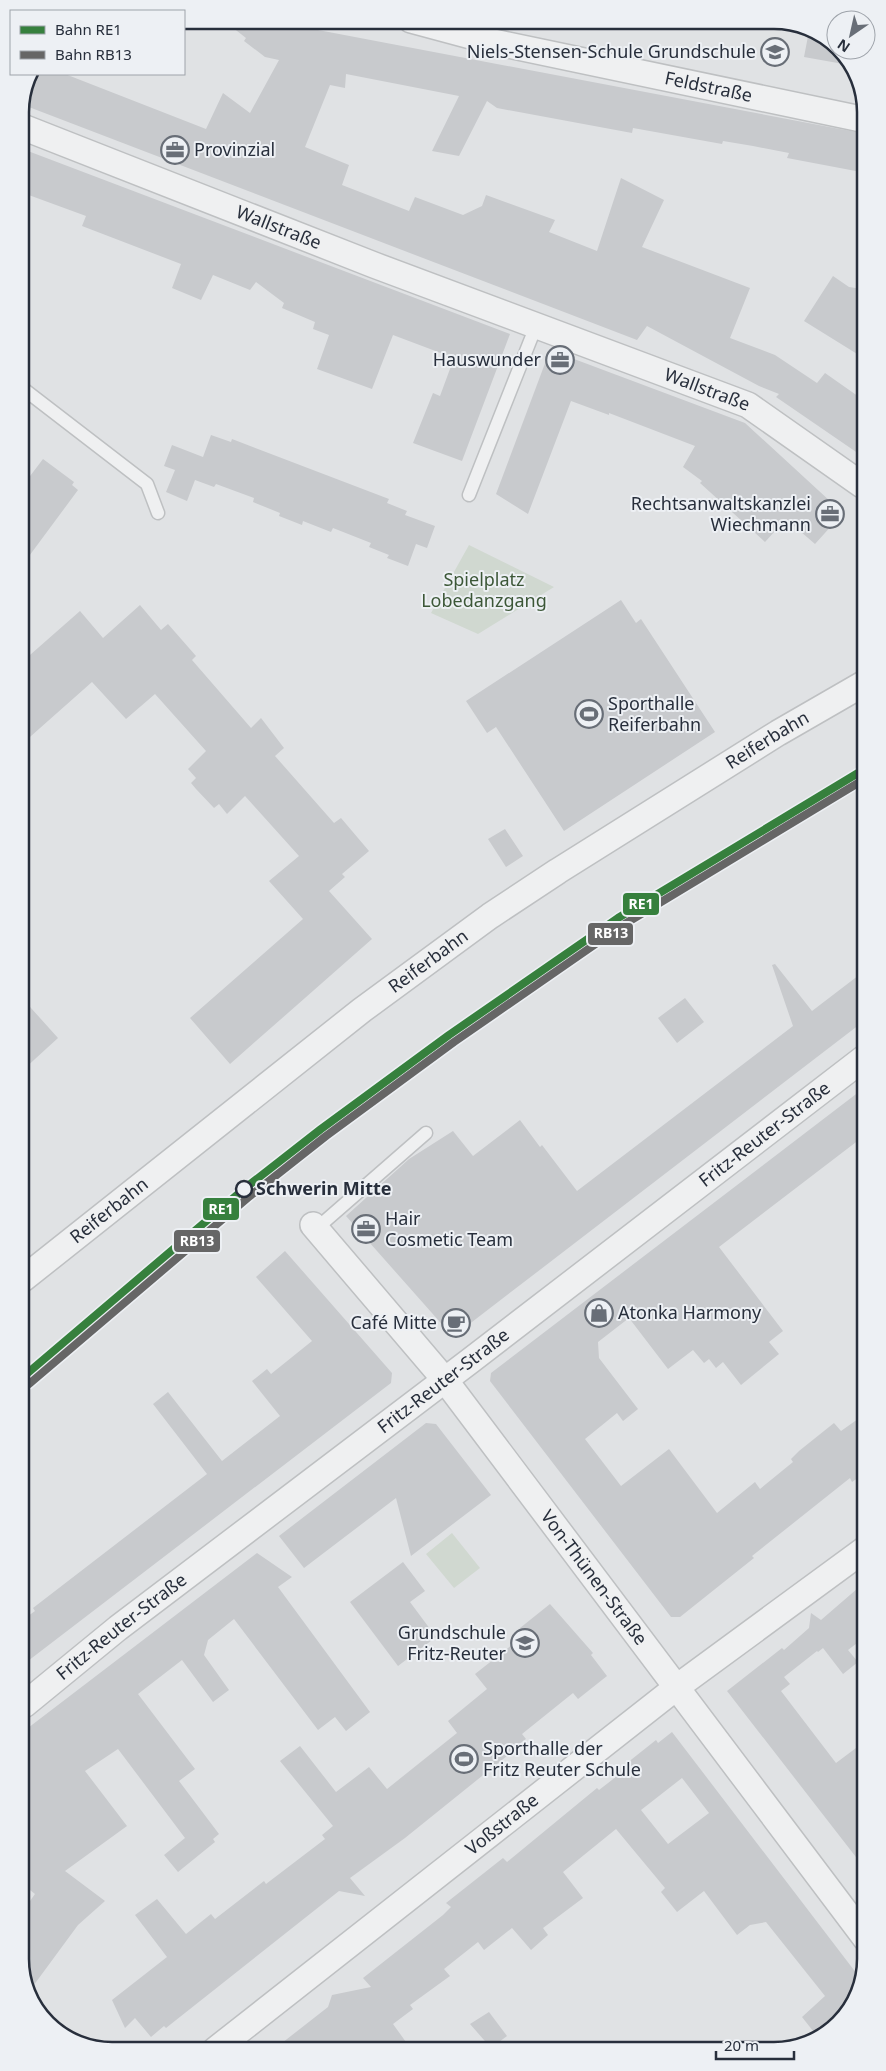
<svg xmlns="http://www.w3.org/2000/svg" width="886" height="2071" font-family="'Noto Sans',sans-serif">
	<style>
		.green { fill: #d0d8d0 }
		.building { fill: #c8cacd; fill-rule: evenodd }
		.lines { fill: none; stroke-linecap: round; stroke-linejoin: round }
		.lane-casing { stroke: #bec0c2; stroke-width: 15 }
		.street-casing { stroke: #bec0c2; stroke-width: 28 }
		.lane { stroke: #eff0f1; stroke-width: 12 }
		.street { stroke: #eff0f1; stroke-width: 25 }
		.rail-1-casing { stroke: #edf0f4; stroke-width: 11 }
		.rail-2-casing { stroke: #edf0f4; stroke-width: 11 }
		.rail-1 { stroke: #36803d; stroke-width: 8 }
		.rail-2 { stroke: #666; stroke-width: 8 }
		.stop-dot { fill: #edf0f4; stroke: #282f3c; stroke-width: 2.5 }
		.labels { text-anchor: middle; stroke-width: 4; stroke-linejoin: round; paint-order: stroke }
		.poi-label { font-size: 18px; fill: #282f3c; stroke: #edf0f4; text-anchor: end }
		.street-label { font-size: 18px; fill: #282f3c; stroke: #edf0f4 }
		.park-label { font-size: 18px; fill: #3c5737; stroke: #edf0f4 }
		.stop-label { font-size: 18px; font-weight: bold; fill: #282f3c; stroke: #edf0f4; text-anchor: start }
		.rim { fill: none; stroke: #282f3c; stroke-width: 2.5 }
		.line-badge { stroke: #edf0f4; stroke-width: 2 }
		.badge-label { font-size: 14px; text-anchor: middle; font-weight: bold; fill: #fff }
	</style>
	<rect width="100%" height="100%" fill="#e0e2e4"/>
	<path class="green" d="M469 545 554 587 478 634 431 613Z
		M452 1533 480 1568 454 1588 426 1554Z"/>
	<path class="building" d="M223 20H290L297 26 861 133V172L787 158 789 153 753 146 723 141 722 144 633 128 632 133 497 108 487 101 459 156 432 151 459 96 346 74 345 88 330 85 305 147 349 165 342 185 409 211 415 197 463 215 482 206 486 195 555 220 549 232 597 251 621 178 664 200 642 247 750 288 730 338 775 355 817 383 825 373 862 399V456L776 397 779 394 759 386 647 326 637 340 21 104 35 74H65L206 129 223 93 250 113 279 60 265 57 244 41 246 38Z
		M809 31 830 39 836 50H838L849 65 804 57Z
		M20 148 510 334 462 461 413 443 433 393 440 396 454 358 393 335 372 389 317 369 329 335 313 329 315 322 282 308 284 303 256 282 250 290 213 275 201 300 172 288 181 264 82 226 86 216 26 194 28 189 20 186Z
		M833 276 849 287 862 289V357L804 321Z
		M550 350 745 423 843 513 815 544 786 519 765 542 700 483 702 481 683 467 695 446 609 413V415L571 401 528 514 496 494Z
		M211 435 231 442 232 439 389 499 387 503 407 511 405 515 435 526 427 548 416 544 408 566 387 558 389 555 369 547 371 543 333 528 331 532 303 521 302 525 279 516 280 513 253 502 254 498 216 484 214 487 195 480 187 501 166 492 175 470 164 466 172 445 203 457Z
		M43 459 74 482 72 485 78 490 21 567V488Z
		M621 600 636 623 641 619 715 732 564 831 496 727 487 733 466 701Z
		M140 605 161 630 168 624 196 656 192 660 251 728 261 718 284 748 275 756 334 823 341 818 369 851 342 874 345 877 329 891 372 939 230 1064 190 1018 303 919 269 881 299 856 245 796 227 814 219 804 214 808 196 789 191 783 196 778 188 769 206 751 155 694 126 719 92 682 22 744V662L80 611 103 638Z
		M505 829 523 856 506 867 488 839Z
		M775 964 812 1011 863 972 864 1021 459 1332 447 1330 346 1216 409 1159 453 1131 473 1156 520 1120 540 1147 542 1145 577 1191 793 1026 772 965Z
		M22 998 58 1038 23 1070V1044Z
		M685 998 704 1022 677 1043 658 1018Z
		M864 1088V1136L719 1247 783 1331 769 1342 779 1354 741 1385 723 1362 716 1368 709 1359 704 1363 693 1350 668 1369 629 1318 598 1342 599 1358 638 1409 623 1421 617 1413 585 1439 621 1486 669 1449 717 1513 755 1482 760 1489 793 1462 791 1459 799 1451 834 1423 841 1431 865 1414V1473L852 1482 850 1478 752 1556 754 1558 680 1617H671L490 1381 491 1373Z
		M285 1251 392 1373 391 1383 24 1664V1619L35 1611 33 1608 207 1474 153 1404 168 1392 222 1461 280 1416 252 1381 267 1369 271 1374 312 1341 256 1277Z
		M426 1423 436 1424 491 1495 411 1556 396 1498 304 1568 279 1536Z
		M257 1553 292 1577 278 1587 370 1712 346 1731 335 1717 318 1730 234 1619 208 1640 204 1655 229 1690 213 1702 182 1660 138 1694 195 1769 179 1781 219 1834 213 1839 215 1842 178 1872 164 1855 185 1838 118 1749 85 1771 127 1826 65 1871 105 1901 78 1925 28 1993 25 1989V1908L35 1894 25 1886 24 1731Z
		M403 1562 425 1591 410 1602 436 1637 398 1666 350 1602Z
		M865 1582V1637L848 1650 858 1662 843 1674 823 1648 818 1652 817 1651 784 1677 790 1684 781 1691 836 1763 856 1748 865 1759 866 1783 856 1791 866 1805V1870L727 1691 782 1648 784 1650 809 1628 811 1613 821 1620Z
		M550 1604 593 1653 591 1655 607 1676 578 1699 573 1693 522 1734 526 1739 512 1749 513 1751 405 1838 350 1878 365 1896 339 1891 166 2028 164 2026 151 2037 135 2018 125 2028 112 2000 167 1957 135 1915 157 1899 186 1934 211 1914 215 1919 264 1881 266 1884 325 1839 322 1835 333 1826 280 1761 300 1746 336 1792 369 1767 387 1789 457 1733 448 1721 487 1689 475 1674 526 1634 520 1628Z
		M672 1732 860 1978 850 2011 817 2036 802 2017 825 1996 766 1922 750 1925 737 1935 704 1891 677 1912 661 1892 665 1888 616 1829 563 1872 583 1898 543 1928 548 1935 531 1950 512 1928 484 1950 478 1942 444 1969 450 1976 410 2005 413 2009 393 2024 411 2049 273 2050 328 2007 332 1995 371 1987 363 1978 443 1915 451 1907 446 1903 503 1858 507 1862 597 1788 599 1790 630 1766 627 1763 656 1740 658 1743ZM682 1778 709 1813 668 1844 641 1810Z
		M489 2012 507 2036 491 2048 470 2024Z"/>
	<g class="lines">
		<defs>
			<path id="lane" d="M21 387 147 484 158 513
				M469 495 536 326
				M316 1229 426 1133"/>
			<g id="street">
				<path id="s1" d="M411 20 489 41 861 119"/>
				<path id="s2" d="M20 126 374 265 748 405 862 485"/>
				<path id="s3" d="M313 1225 445 1380 866 1939"/>
				<path id="s4" d="M23 1279 362 1010 490 916 558 871 778 733 863 684"/>
				<path id="s5" d="M24 1705 118 1628 470 1361 864 1058"/>
				<path id="s6" d="M215 2050 677 1687 865 1549"/>
			</g>
		</defs>
		<use href="#lane" class="lane-casing"/>
		<use href="#street" class="street-casing"/>
		<use href="#lane" class="lane"/>
		<use href="#street" class="street"/>
		<defs>
			<path id="rail-1" d="M23 1377 244 1189 321 1129 449 1035 618 918 863 770"/>
			<path id="rail-2" d="M29 1384 250 1196 326 1136 454 1042 623 925 863 780"/>
		</defs>
		<use href="#rail-1" class="rail-1-casing"/>
		<use href="#rail-2" class="rail-2-casing"/>
		<use href="#rail-1" class="rail-1"/>
		<use href="#rail-2" class="rail-2"/>
	</g>
	<defs>
		<symbol id="school-ring" viewBox="-11 -11 22 22"><circle r="9.5" fill="#edf0f4" stroke="#686e77" stroke-width="1.5"/><path d="M0-5L7-2L0 1L-7-2ZM-4 1L0 2.5L4 1V4Q0 6-4 4Z" fill="#686e77"/></symbol>
		<symbol id="office-ring" viewBox="-11 -11 22 22"><circle r="9.5" fill="#edf0f4" stroke="#686e77" stroke-width="1.5"/><path d="M-6-3h4V-5.5h4V-3h4V5H-6ZM-1-4.5V-3h2v-1.5ZM-6 0V1H6V0Z" fill="#686e77"/></symbol>
		<symbol id="stadium-ring" viewBox="-11 -11 22 22"><circle r="9.5" fill="#edf0f4" stroke="#686e77" stroke-width="1.5"/><path d="M0-5a6.5 5 0 1 0 0 10a6.5 5 0 1 0 0-10ZM-3.5-1.8h7v3.6h-7Z" fill="#686e77"/></symbol>
		<symbol id="shop-ring" viewBox="-11 -11 22 22"><circle r="9.5" fill="#edf0f4" stroke="#686e77" stroke-width="1.5"/><path d="M-5-2.5h2.3a2.7 3.5 0 0 1 5.4 0H5L5.5 6h-11ZM-1.5-2.5h3a1.5 2.3 0 0 0-3 0Z" fill="#686e77"/></symbol>
		<symbol id="cafe-ring" viewBox="-11 -11 22 22"><circle r="9.5" fill="#edf0f4" stroke="#686e77" stroke-width="1.5"/><path d="M-5.5-4.5H6V0H3Q3 3.5 0 3.5H-2.5Q-5.5 3.5-5.5 0ZM3-3.2v2h1.7v-2ZM-6 4.5H4V6H-6Z" fill="#686e77"/></symbol>
	</defs>
	<g fill-rule="evenodd">
		<use href="#school-ring" x="759" y="36" width="32" height="32"/>
		<use href="#office-ring" x="159" y="134" width="32" height="32"/>
		<use href="#office-ring" x="544" y="344" width="32" height="32"/>
		<use href="#office-ring" x="814" y="498" width="32" height="32"/>
		<use href="#stadium-ring" x="573" y="698" width="32" height="32"/>
		<use href="#office-ring" x="350" y="1213" width="32" height="32"/>
		<use href="#shop-ring" x="583" y="1297" width="32" height="32"/>
		<use href="#cafe-ring" x="440" y="1307" width="32" height="32"/>
		<use href="#school-ring" x="509" y="1627" width="32" height="32"/>
		<use href="#stadium-ring" x="448" y="1743" width="32" height="32"/>
	</g>
	<circle class="stop-dot" cx="244" cy="1189" r="8"/>
	<g class="labels">
		<g class="poi-label">
			<text x="756" y="58">Niels-Stensen-Schule Grundschule</text>
			<text x="194" y="156" text-anchor="start">Provinzial</text>
			<text x="541" y="366">Hauswunder</text>
			<text x="811" y="510">Rechtsanwaltskanzlei<tspan x="811" dy="21">Wiechmann</tspan></text>
			<text x="608" y="710" text-anchor="start">Sporthalle<tspan x="608" dy="21">Reiferbahn</tspan></text>
			<text x="385" y="1225" text-anchor="start">Hair<tspan x="385" dy="21">Cosmetic Team</tspan></text>
			<text x="618" y="1319" text-anchor="start">Atonka Harmony</text>
			<text x="437" y="1329">Café Mitte</text>
			<text x="506" y="1639">Grundschule<tspan x="506" dy="21">Fritz-Reuter</tspan></text>
			<text x="483" y="1755" text-anchor="start">Sporthalle der<tspan x="483" dy="21">Fritz Reuter Schule</tspan></text>
		</g>
		<g class="street-label">
			<text dy="6" stroke="none"><textPath href="#s1" startOffset="305">Feldstraße</textPath></text>
			<text dy="6" stroke="none"><textPath href="#s2" startOffset="278">Wallstraße</textPath></text>
			<text dy="6" stroke="none"><textPath href="#s2" startOffset="736">Wallstraße</textPath></text>
			<text dy="6" stroke="none"><textPath href="#s4" startOffset="920">Reiferbahn</textPath></text>
			<text dy="6" stroke="none"><textPath href="#s4" startOffset="515">Reiferbahn</textPath></text>
			<text dy="6" stroke="none"><textPath href="#s5" startOffset="935">Fritz-Reuter-Straße</textPath></text>
			<text dy="6" stroke="none"><textPath href="#s4" startOffset="110">Reiferbahn</textPath></text>
			<text dy="6" stroke="none"><textPath href="#s5" startOffset="530">Fritz-Reuter-Straße</textPath></text>
			<text dy="6" stroke="none"><textPath href="#s3" startOffset="451">Von-Thünen-Straße</textPath></text>
			<text dy="6" stroke="none"><textPath href="#s5" startOffset="125">Fritz-Reuter-Straße</textPath></text>
			<text dy="6" stroke="none"><textPath href="#s6" startOffset="365">Voßstraße</textPath></text>
		</g>
		<g class="park-label">
			<text x="484" y="586">Spielplatz<tspan x="484" dy="21">Lobedanzgang</tspan></text>
		</g>
		<g class="stop-label">
			<text x="256" y="1195">Schwerin Mitte</text>
		</g>
	</g>
	<path d="M0 0H886V2071H0ZM112 29H774A83 83 0 0 1 857 112V1959A83 83 0 0 1 774 2042H112A83 83 0 0 1 29 1959V112A83 83 0 0 1 112 29Z" fill="#edf0f4" fill-rule="evenodd"/>
	<path class="rim" d="M112 29H774A83 83 0 0 1 857 112V1959A83 83 0 0 1 774 2042H112A83 83 0 0 1 29 1959V112A83 83 0 0 1 112 29Z"/>
	<g class="line-badge">
		<rect x="622" y="892" width="38" height="24" rx="5" fill="#36803d"/>
		<rect x="587" y="922" width="47" height="24" rx="5" fill="#666"/>
		<rect x="202" y="1197" width="38" height="24" rx="5" fill="#36803d"/>
		<rect x="173" y="1229" width="48" height="24" rx="5" fill="#666"/>
	</g>
	<g class="badge-label">
		<text x="641" y="909">RE1</text>
		<text x="611" y="938">RB13</text>
		<text x="221" y="1214">RE1</text>
		<text x="197" y="1246">RB13</text>
	</g>
	<rect x="10" y="10" width="175" height="65" fill="#edf0f4" stroke="#9ea3aa"/>
	<rect x="20" y="26" width="25" height="8" fill="#36803d" stroke="#9ea3aa"/>
	<text x="55" y="35" font-size="15" fill="#282f3c">Bahn RE1</text>
	<rect x="20" y="51" width="25" height="8" fill="#666666" stroke="#9ea3aa"/>
	<text x="55" y="60" font-size="15" fill="#282f3c">Bahn RB13</text>
	<g transform="translate(851 35) rotate(214)"><circle r="24" fill="#edf0f4" stroke="#9ea3aa"/>
	<path d="M0-4L9 19L0 12L-9 19Z" fill="#686e77"/>
	<text y="-8" font-size="14" font-weight="bold" text-anchor="middle" fill="#282f3c">N</text>
	</g>
	<path d="M716 2051v8h78v-8" fill="none" stroke="#282f3c" stroke-width="2.5"/>
	<text x="724" y="2051" font-size="15" fill="#282f3c" stroke="#edf0f4" stroke-width="4" paint-order="stroke">20 m</text>
</svg>
